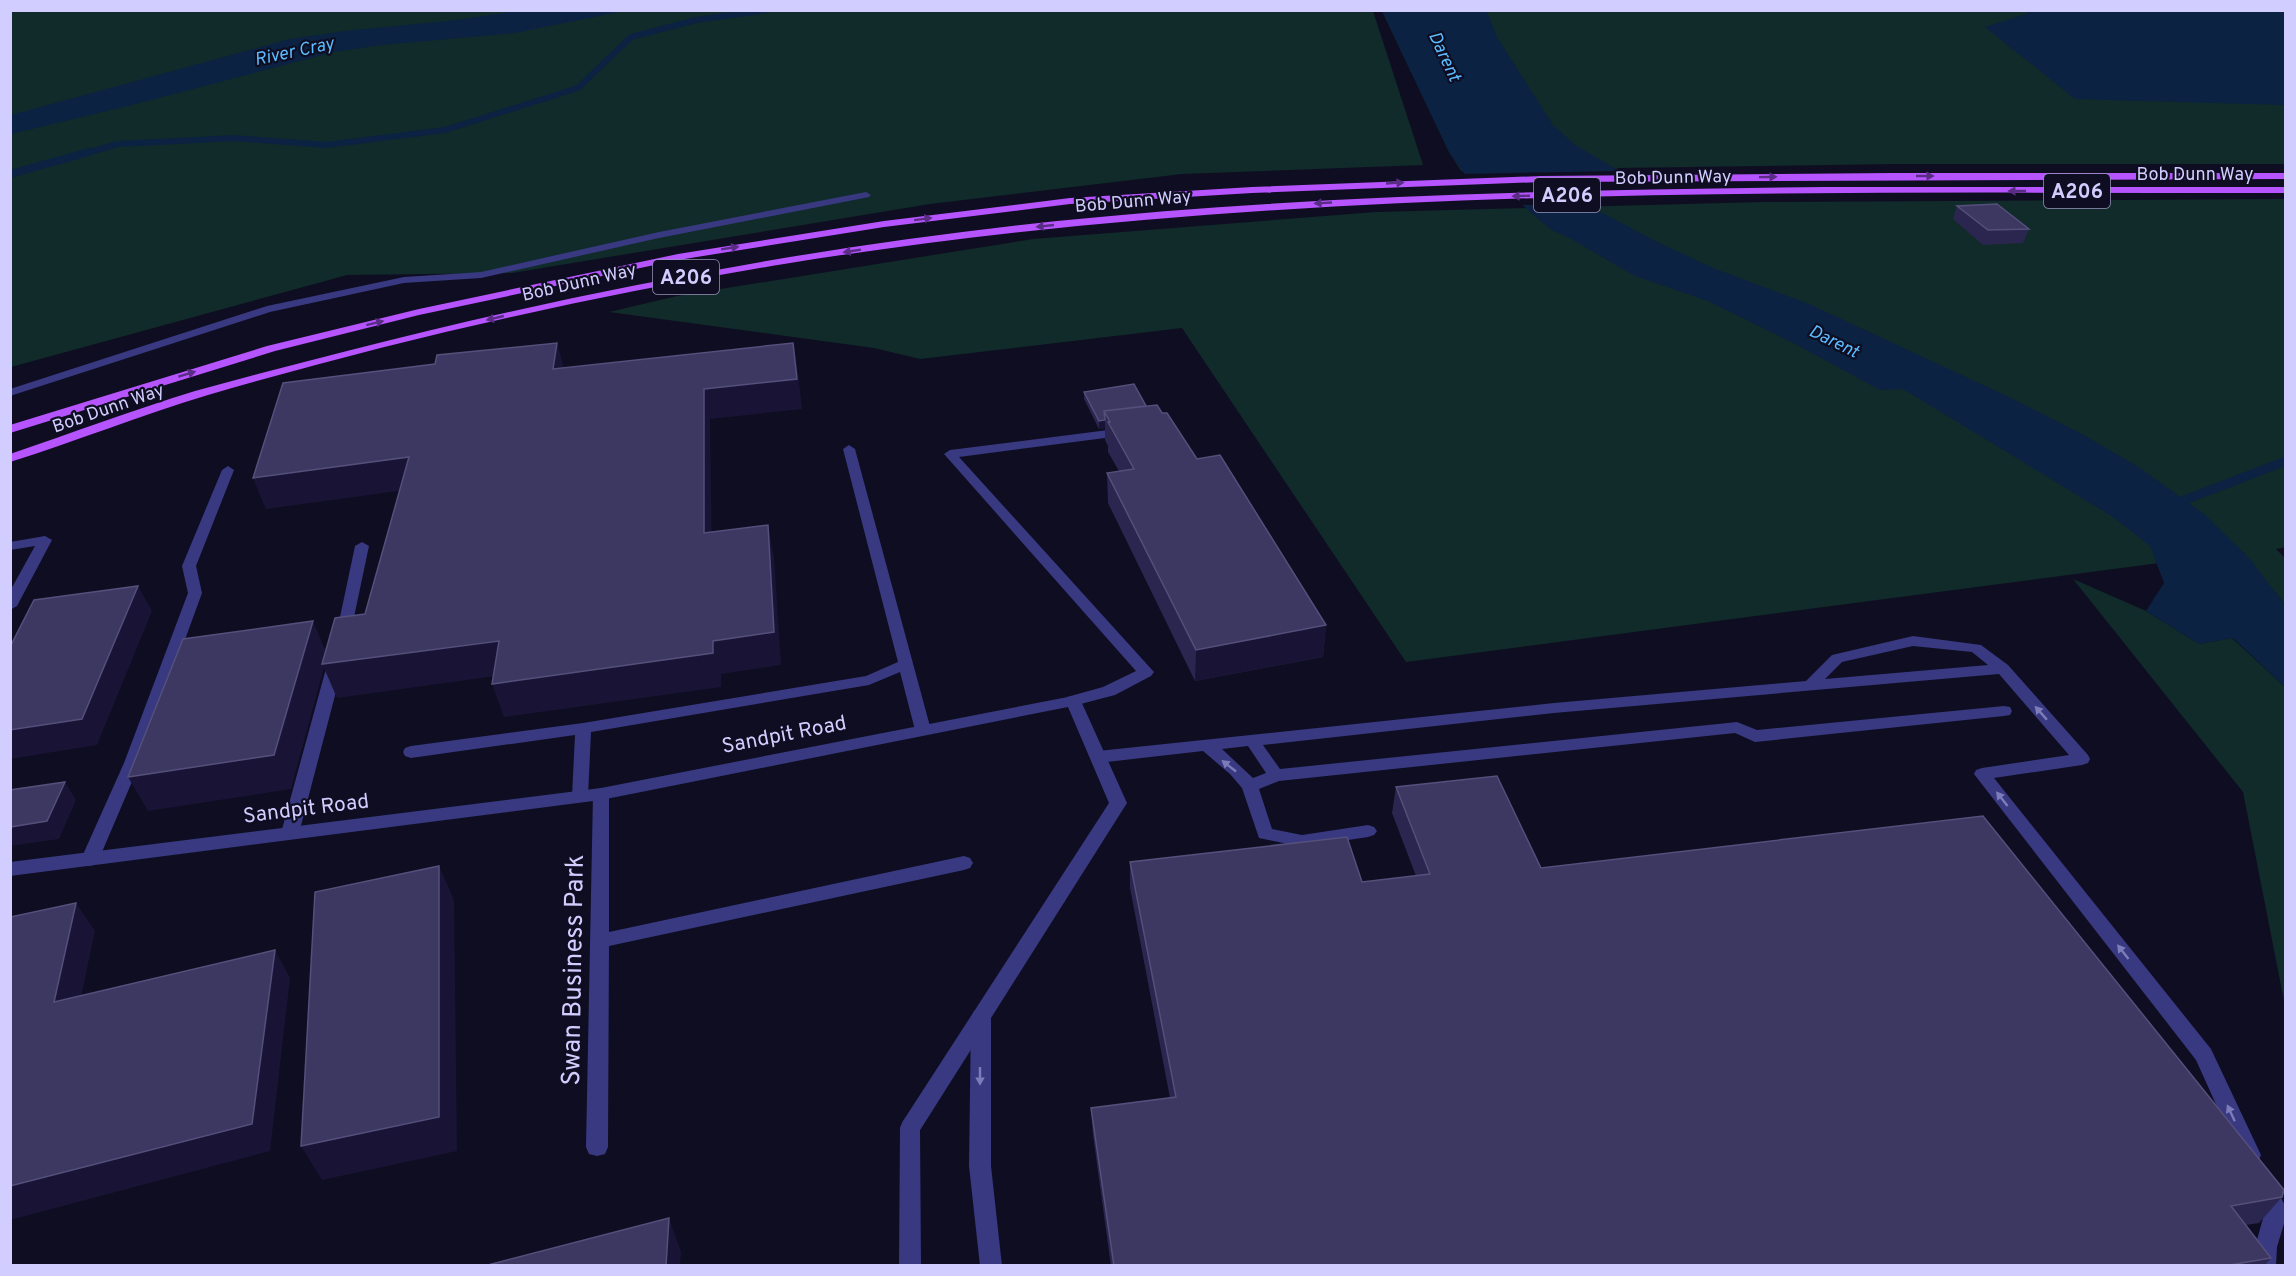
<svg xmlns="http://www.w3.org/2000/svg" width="2296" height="1276" font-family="Overpass,sans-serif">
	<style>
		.green { fill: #102b29 }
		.water { fill: #0b2243 }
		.pier { fill: #0f0d21 }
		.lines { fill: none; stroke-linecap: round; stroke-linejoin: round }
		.stream-far2 { stroke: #0b2243; stroke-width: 6 }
		.stream-far1 { stroke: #0b2243; stroke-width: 8 }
		.stream { stroke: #0b2243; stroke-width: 9 }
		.service { fill: #383981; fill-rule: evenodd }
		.minor { fill: #383981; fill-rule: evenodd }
		.primary { fill: #b654ff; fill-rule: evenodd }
		.wall { fill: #2b264f }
		.shaded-wall { fill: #191435 }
		.building { fill: #3d3862; stroke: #544f7b; stroke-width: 1.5 }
		.oneway { fill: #5a2d85 }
		.oneway2 { fill: #7d7cba }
		.labels { text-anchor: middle; stroke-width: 4.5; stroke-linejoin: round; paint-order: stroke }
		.far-water-label { font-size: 18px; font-style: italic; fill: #5bbcff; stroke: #0f0d21 }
		.far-street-label { font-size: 18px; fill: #d1cdff; stroke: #0f0d21 }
		.shield { fill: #0f0d21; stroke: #9793bc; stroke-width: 1.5 }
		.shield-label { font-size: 20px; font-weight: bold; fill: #d1cdff }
		.street-label { font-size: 21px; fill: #d1cdff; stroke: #0f0d21 }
		.near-street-label { font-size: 26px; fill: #d1cdff; stroke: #0f0d21 }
	</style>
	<rect width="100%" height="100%" fill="#0f0d21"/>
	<path class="green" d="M11 11H1373L1423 165 1182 174 930 204 512 273 347 275 11 367Z
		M1382 11H2285V164H1896L1617 168 1623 173 1461 171 1449 152Z
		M2285 199 2286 547 2276 549 2285 558V605L2243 552 1406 662 1182 328 920 359 874 348 609 312 677 296 1033 239 1376 212 1762 202Z
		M2073 579 2146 611 2199 644 2232 638 2285 687V1006L2243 792Z"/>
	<path class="water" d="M1484 10 1488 14 1497 37 1553 125 1575 145 1623 173 1557 175 1592 207 1651 239 1713 268 1809 304 2011 398 2082 434 2140 468 2204 514 2250 559 2285 605V687L2233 638 2199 644 2146 611 2164 583 2150 546 2113 517 2010 454 1903 389 1880 390 1797 345 1708 301 1635 276 1571 239 1550 229 1489 176H1466L1449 152 1382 11Z
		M517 11H624L515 33 382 45 334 52 128 106 11 134V115L290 39 345 31 457 20Z
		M2024 11H2285V105L2075 99 1985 27 2029 13Z"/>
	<path class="pier" d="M1625 171V176L1564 177 1592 204 1519 205 1487 179H1465L1460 174Z"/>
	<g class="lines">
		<path class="stream-far2" d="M83 154 118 144 234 138 326 145 445 130 578 88 631 37 696 20 767 10"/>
		<path class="stream-far1" d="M10 174 89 152"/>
		<path class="stream" d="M2174 504 2286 461"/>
		<path class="service" d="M866 192 871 195 869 197 659 238 481 278 404 283 270 312 10 396V389L267 306 404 277 481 272 659 232Z
			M1124 428 1128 429 1130 432 1128 435 959 457 1154 672 1151 676 1115 695 1073 706 1067 705 1065 701 1067 697 1103 687 1136 671 944 454 950 450Z
			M849 445 855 449 931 730 929 734H917L915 730 900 672 869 685 591 732 588 796 586 800H574L572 796 575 735 411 758 405 756 403 752 405 748 411 746 583 723 866 676 898 662 843 449Z
			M228 466 234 470 196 566 202 593 140 763 99 859 96 864 90 866 84 864 81 859 124 763 188 593 182 566 222 470Z
			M45 536 52 540 17 606 10 610V591L35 546 10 550V542Z
			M362 542 369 546 350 636 343 641 336 636 355 546Z
			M1913 636 1981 645 2008 665 2088 755 2090 759 2088 763 2082 765 1994 778 2211 1049 2261 1155 2258 1162 2250 1165 2242 1162 2196 1060 1974 774 1976 770 1982 768 2069 755 1999 674 1554 713 1263 745 1280 769 1737 722 1757 730 2004 706 2010 707 2012 711 2010 715 2004 716 1755 742 1735 733 1279 781 1259 789 1272 829 1302 835 1368 825 1374 827 1377 831 1374 835 1368 837 1302 847 1259 838 1242 788 1230 774 1203 751 1098 763 1092 761 1090 757 1092 753 1098 751 1554 703 1806 681 1832 655ZM1913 646 1972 652 1988 665 1825 679 1842 662ZM1248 746 1266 773 1253 778 1222 749Z
			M335 660 343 665 299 833 296 837 290 839 284 837 281 833 327 665Z
			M601 788 607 790 609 794V932L964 856 970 858 973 863 970 868 964 870 609 946 608 1147 605 1154 597 1156 589 1154 586 1147 593 794 595 790Z
			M981 1009 988 1011 991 1017V1166L1002 1266H980L969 1166 971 1017 974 1011Z
			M910 1119 917 1121 920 1128 921 1266H899L900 1128 903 1121Z
			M2265 1178 2273 1181 2286 1208V1217L2277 1247 2276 1266H2254L2255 1247 2265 1211 2254 1188 2257 1181Z"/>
		<path class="minor" d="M1073 696 1079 697 1081 701 1127 803 917 1135 910 1137 903 1135 900 1128 903 1121 1109 803 1068 707 601 800 10 876V862L601 788Z"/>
		<path class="primary" d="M1892 173H2286V179L1541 182 1252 193 1070 204 884 227 678 260 419 315 275 351 10 433V425L267 346 419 309 678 254 884 221 1070 198 1252 187 1541 176Z
			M1825 187H2286V193C1784 193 1280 183 784 264 590 296 396 340 208 395 141 415 77 441 10 462V454C72 433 133 410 195 391 245 377 296 364 347 351 580 291 817 246 1057 221 1312 195 1569 190 1825 187Z"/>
	</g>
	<path class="wall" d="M1957 206 2029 229 2023 243 1983 245 1953 219Z
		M1084 392 1146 406 1162 413 1326 625 1323 657 1195 681 1108 503 1107 473 1119 471 1108 452V446L1105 440V428L1099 429 1084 399Z
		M1396 787 1541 868 2282 1197 2259 1223 2246 1225 2271 1258 2264 1266H1111L1093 1135 1091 1108 1170 1098 1130 888V862L1362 882 1416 876 1392 813Z"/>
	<path class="shaded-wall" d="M557 343 565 372 553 369Z
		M793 343 798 373 802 409 710 419 712 565 704 533V389Z
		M1105 420V428L1099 429V421Z
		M409 457 420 488 266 509 253 478Z
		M768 525 774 557 781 665 721 674V687L504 717 492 684Z
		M138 586 152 611 97 745 10 759V730Z
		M313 621 327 654 499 641 510 674 337 698 324 668 291 789 148 811 128 777Z
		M1326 625 1323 657 1195 681 1196 650Z
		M65 782 76 800 59 839 10 846V827Z
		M439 866 454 900 457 1151 322 1180 301 1146Z
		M76 903 95 931 74 1030 54 1002Z
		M275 950 290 978 270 1151 10 1220V1186Z
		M669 1218 681 1252 680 1266H666Z"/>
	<path class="building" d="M1997 204 2029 229 1988 230 1957 206Z
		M557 343 553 369 793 343 797 379 704 389V533L768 525 774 632 713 641V653L492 684 499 641 322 664 335 618 365 614 409 457 253 478 283 383 435 364 437 355Z
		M1134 384 1146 406 1104 411 1105 420 1099 421 1084 392Z
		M1157 405 1162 413H1167L1197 459 1220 455 1326 625 1196 650 1107 473 1134 469 1108 422H1110L1104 411Z
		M138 586 82 719 10 730V647L34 600Z
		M313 621 274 755 128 777 183 639Z
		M1497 776 1541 868 1983 816 2284 1190 2282 1197 2231 1206 2271 1258 2224 1266H1114L1091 1108 1176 1097 1130 862 1347 837 1362 882 1430 874 1396 787Z
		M65 782 47 821 10 827V790Z
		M439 866V1117L301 1146 315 892Z
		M76 903 54 1002 275 950 252 1124 10 1186V917Z
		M669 1218 666 1266H484Z"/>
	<defs><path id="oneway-solid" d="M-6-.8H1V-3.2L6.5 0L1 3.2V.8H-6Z" transform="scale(1.5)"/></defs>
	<g class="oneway">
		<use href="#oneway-solid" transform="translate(1925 176)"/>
		<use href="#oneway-solid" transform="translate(1768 177) rotate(-1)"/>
		<use href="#oneway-solid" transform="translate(1395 183) rotate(-3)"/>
		<use href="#oneway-solid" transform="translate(2017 191) rotate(180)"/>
		<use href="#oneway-solid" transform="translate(1521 196) rotate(178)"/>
		<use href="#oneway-solid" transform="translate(1323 203) rotate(177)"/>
		<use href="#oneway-solid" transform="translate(923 219) rotate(-7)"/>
		<use href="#oneway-solid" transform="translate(1045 226) rotate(174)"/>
		<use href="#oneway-solid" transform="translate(730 248) rotate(-9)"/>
		<use href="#oneway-solid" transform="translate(852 251) rotate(171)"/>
		<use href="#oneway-solid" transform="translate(495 318) rotate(167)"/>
		<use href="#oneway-solid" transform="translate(375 323) rotate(-14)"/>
		<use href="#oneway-solid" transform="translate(187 374) rotate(-17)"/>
	</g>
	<g class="oneway2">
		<use href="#oneway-solid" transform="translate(2041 713) rotate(-131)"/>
		<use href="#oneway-solid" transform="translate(1229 766) rotate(-142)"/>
		<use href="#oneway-solid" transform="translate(2002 799) rotate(-128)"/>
		<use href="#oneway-solid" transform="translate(2123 952) rotate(-128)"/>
		<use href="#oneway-solid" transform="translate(980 1076) rotate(90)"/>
		<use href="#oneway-solid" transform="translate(2231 1113) rotate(-115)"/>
	</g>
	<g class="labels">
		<g class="far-water-label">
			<text transform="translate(294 51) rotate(-12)" y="6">River Cray</text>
			<text transform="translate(1445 56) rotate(65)" y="6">Darent</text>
			<text transform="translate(1834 341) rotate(26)" y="6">Darent</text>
		</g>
		<g class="far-street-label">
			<text x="2195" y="180">Bob Dunn Way</text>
			<text transform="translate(1673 177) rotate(-1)" y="6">Bob Dunn Way</text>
			<text transform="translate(1133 201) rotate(-5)" y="6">Bob Dunn Way</text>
			<text transform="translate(579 282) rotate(-13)" y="6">Bob Dunn Way</text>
			<text transform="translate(108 408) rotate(-19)" y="6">Bob Dunn Way</text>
		</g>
		<g class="shield">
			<rect x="2044" y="174" width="66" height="34" rx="4.5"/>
			<rect x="1534" y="178" width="66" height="34" rx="4.5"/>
			<rect x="653" y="260" width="66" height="34" rx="4.5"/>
		</g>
		<g class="shield-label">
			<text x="2077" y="198">A206</text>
			<text x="1567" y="202">A206</text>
			<text x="686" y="284">A206</text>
		</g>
		<g class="street-label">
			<text transform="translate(784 734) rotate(-11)" y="7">Sandpit Road</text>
			<text transform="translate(306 808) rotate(-7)" y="7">Sandpit Road</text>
		</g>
		<g class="near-street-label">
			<text transform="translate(572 970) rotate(-89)" y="9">Swan Business Park</text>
		</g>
	</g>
	<rect width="2296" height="1276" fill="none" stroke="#d1cdff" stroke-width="24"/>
</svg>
